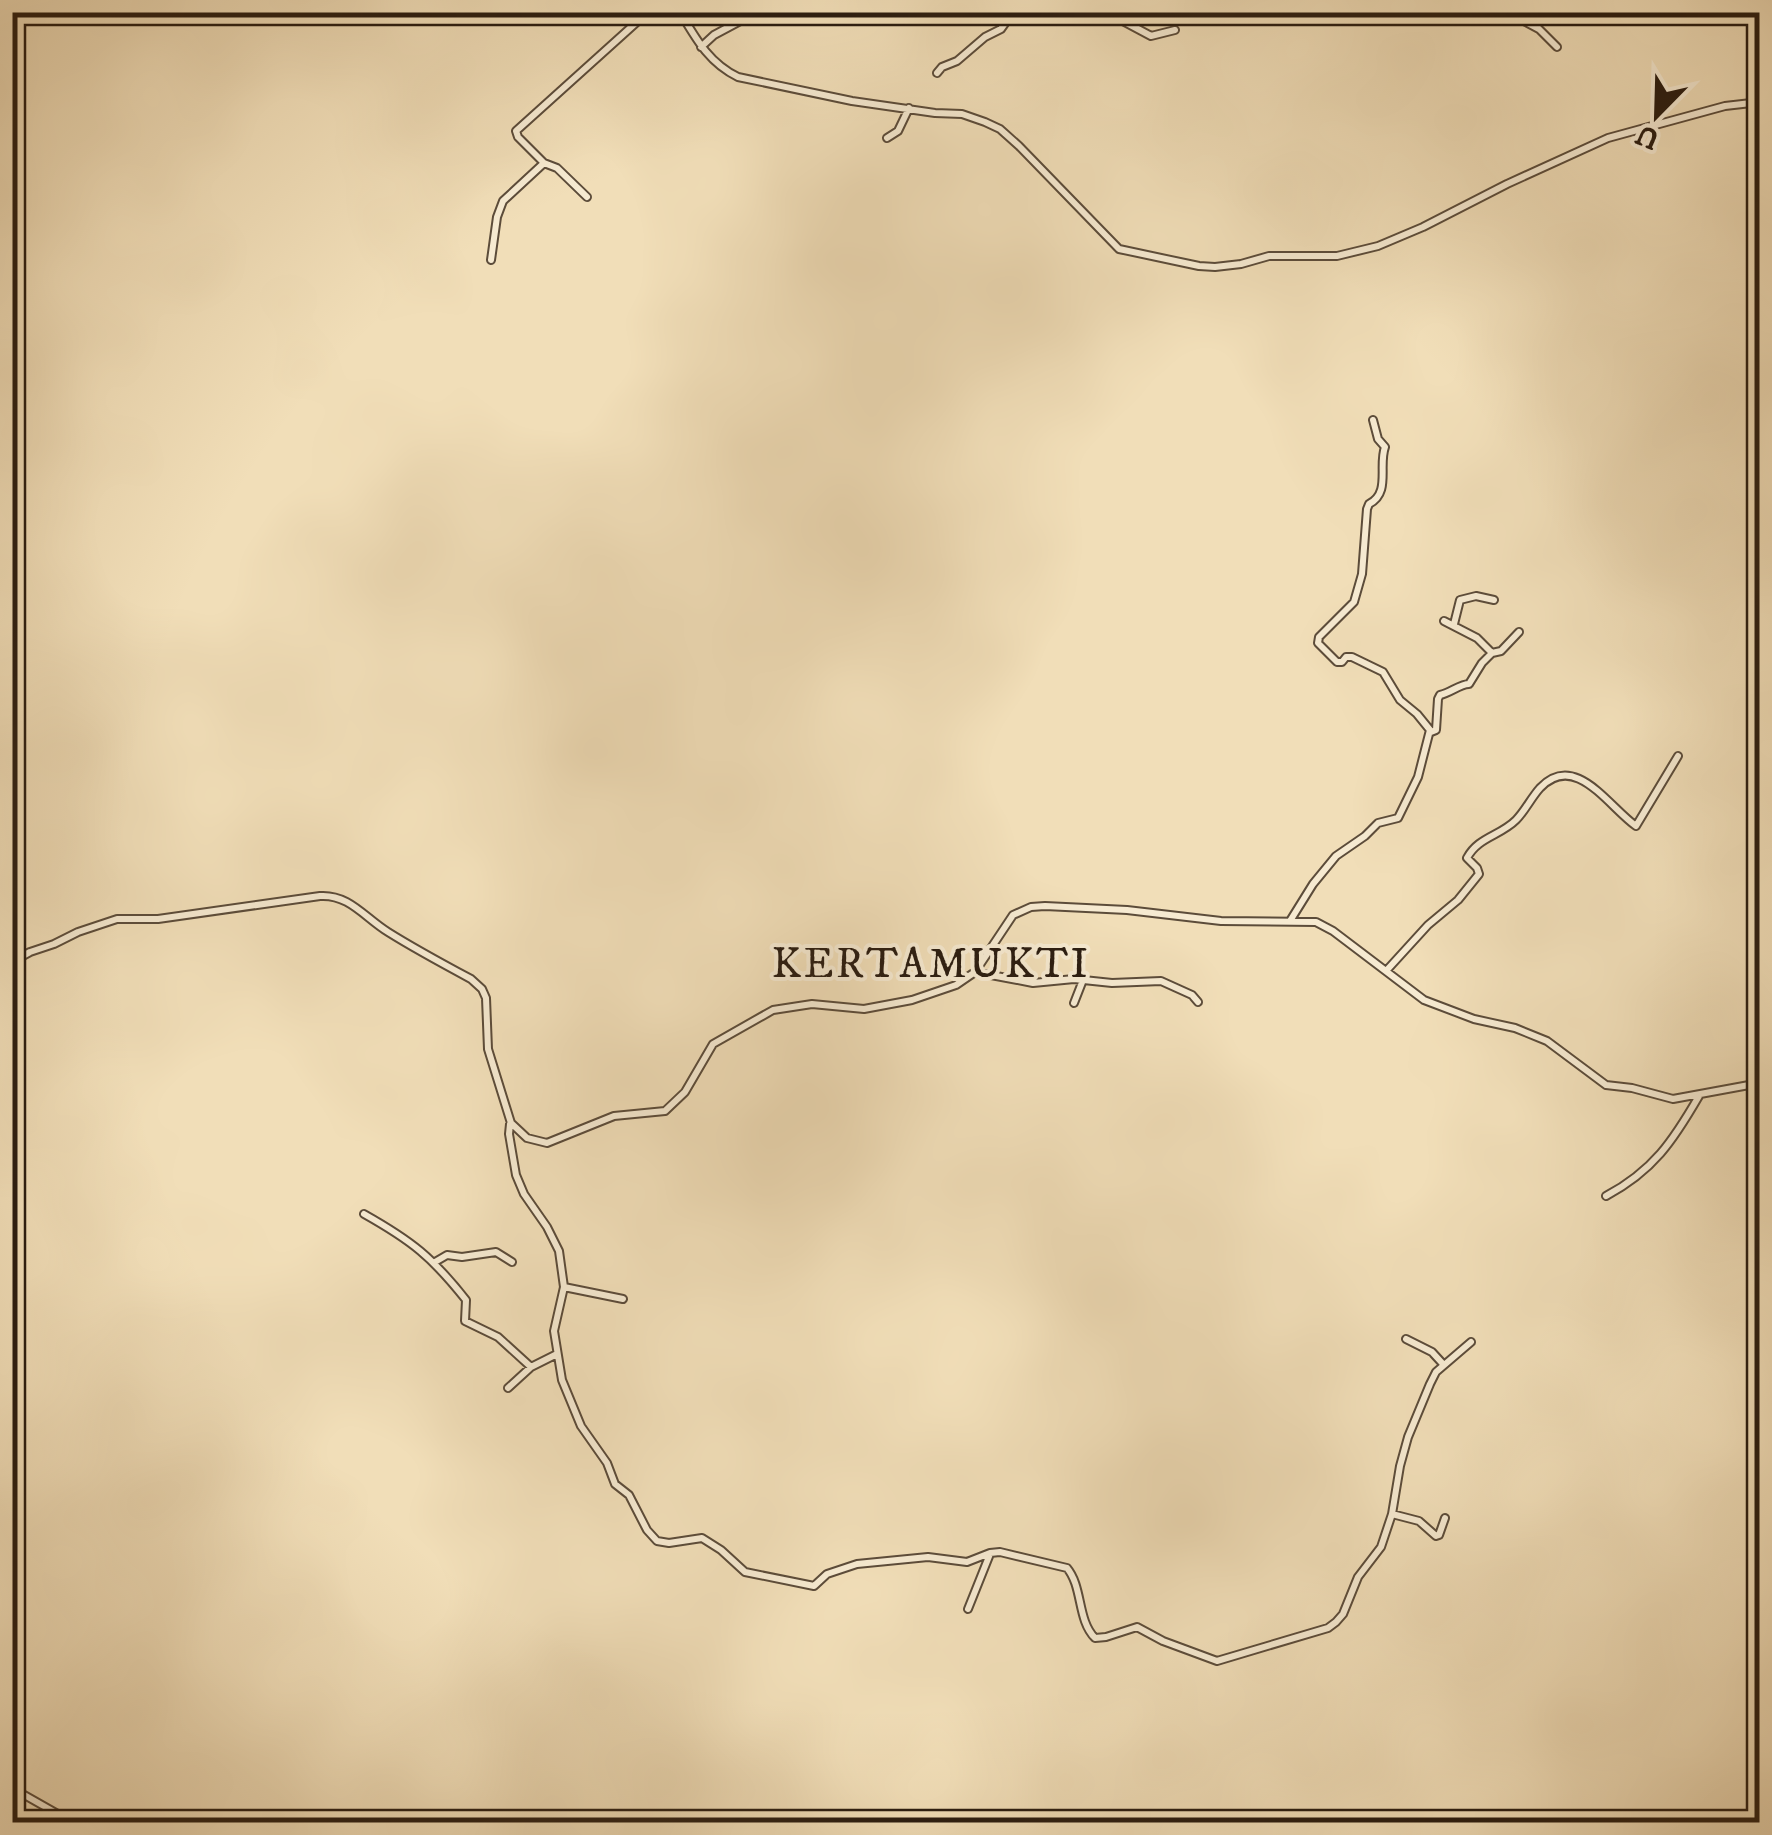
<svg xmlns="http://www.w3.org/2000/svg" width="1772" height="1835" font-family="'IM FELL DW Pica',serif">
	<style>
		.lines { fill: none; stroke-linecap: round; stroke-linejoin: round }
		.street-casing { stroke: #5c4c3a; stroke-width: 10 }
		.street { stroke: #f6ead1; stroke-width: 6 }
		.labels { text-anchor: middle; stroke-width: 8; stroke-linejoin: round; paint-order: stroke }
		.quarter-label { font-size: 42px; letter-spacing: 2.5px; fill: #2a1c10; stroke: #f6ead1 }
	</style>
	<rect width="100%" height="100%" fill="#f1deb8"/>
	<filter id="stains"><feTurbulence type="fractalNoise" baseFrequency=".002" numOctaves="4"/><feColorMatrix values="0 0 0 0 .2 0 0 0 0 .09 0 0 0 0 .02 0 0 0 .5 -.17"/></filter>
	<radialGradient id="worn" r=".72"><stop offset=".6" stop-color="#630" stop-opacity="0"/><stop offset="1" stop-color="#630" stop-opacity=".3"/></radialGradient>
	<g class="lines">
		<defs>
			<path id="street" d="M680 12C696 39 709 63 738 77L852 101 935 113 962 114 985 122 1000 129 1019 146 1119 249 1199 266 1215 267 1241 264 1269 256H1337L1378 246 1423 227 1507 184 1608 138 1725 106 1760 102
				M1106 12 1151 36 1175 30
				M1507 12 1539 29 1557 47
				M1738 12 1748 20 1760 14
				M701 47 714 35 757 12
				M937 73 942 67 957 61 985 37 1001 29 1013 12
				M887 138 898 131 909 108
				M544 163 557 168 587 197
				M491 260 497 217 503 201 544 163 518 137 516 131 648 12
				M1454 624 1460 600 1476 596 1494 600
				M1492 653 1501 651 1519 632
				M1431 732 1436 730 1438 699 1440 695C1450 693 1460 684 1469 684L1482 663 1492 653 1477 638 1444 621
				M1290 921 1313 884 1336 856 1365 836 1378 823 1398 818 1418 777 1430 730 1417 714 1400 700 1383 672 1352 657H1346L1342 662H1337L1318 643 1319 637 1354 602 1362 574 1367 509 1369 504C1391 493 1378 466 1385 447L1378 439 1373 420
				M12 966 19 958 30 952 54 944 78 932 117 919H158L320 896C349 894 365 918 388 932 415 949 443 964 471 979L482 989 486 998 488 1049 511 1123 527 1138 547 1143 614 1116 665 1111 685 1092 713 1044 773 1010 812 1004 864 1009 912 1000 956 985 975 972 1013 915 1031 907 1045 906 1127 910 1221 921 1316 922 1333 931 1424 1000 1474 1019 1515 1028 1547 1041 1606 1085 1632 1088 1673 1099 1760 1083
				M1386 971 1428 925 1458 900 1479 874 1477 868 1467 858C1478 837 1500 836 1516 820 1525 811 1531 798 1540 788 1575 751 1608 806 1636 826L1678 756
				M975 972 1033 983 1074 979 1112 983 1161 981 1192 995 1198 1002
				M1074 1003 1083 980
				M510 1124 509 1134 516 1175 524 1194 547 1227 559 1251 564 1287 554 1331 562 1380 581 1426 607 1463 615 1484 629 1495 647 1530 657 1541 669 1543 702 1538 721 1550 745 1572 814 1586 827 1574 857 1564 928 1557 967 1562 990 1553 1000 1552 1067 1568C1083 1587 1077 1620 1095 1638L1106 1637 1137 1627 1163 1641 1217 1661 1328 1628 1336 1622 1343 1614 1358 1577 1381 1547 1392 1514 1400 1466 1408 1437 1430 1384 1436 1372 1471 1342
				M1756 1148 1760 1150
				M1606 1196C1653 1171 1673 1141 1699 1096
				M364 1214C412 1241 432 1257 466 1300L465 1321 498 1337 531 1367
				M435 1262 447 1255 462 1257 496 1252 512 1262
				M564 1287 623 1299
				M1406 1339 1432 1352 1443 1364
				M508 1388 531 1367 557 1354
				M1392 1514 1419 1521 1436 1536 1439 1535 1445 1518
				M968 1609 990 1554
				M12 1788 72 1822"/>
		</defs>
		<use href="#street" class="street-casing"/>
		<use href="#street" class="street"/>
	</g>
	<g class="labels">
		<g class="quarter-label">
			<text x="931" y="977">KERTAMUKTI</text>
		</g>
	</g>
	<rect width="1772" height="1835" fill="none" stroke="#f1deb8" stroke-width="50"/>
	<rect x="15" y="15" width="1742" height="1805" fill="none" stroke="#2a1c10" stroke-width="5"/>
	<rect x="25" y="25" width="1722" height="1785" fill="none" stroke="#2a1c10" stroke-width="2.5"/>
	<g transform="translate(1657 115) rotate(203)" stroke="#f6ead1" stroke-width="8" paint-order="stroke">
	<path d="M0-8L18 38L0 25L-18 38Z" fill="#2a1c10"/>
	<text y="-15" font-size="28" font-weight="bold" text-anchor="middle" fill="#2a1c10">U</text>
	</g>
	<rect width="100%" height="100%" filter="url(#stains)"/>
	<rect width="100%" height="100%" fill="url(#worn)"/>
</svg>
